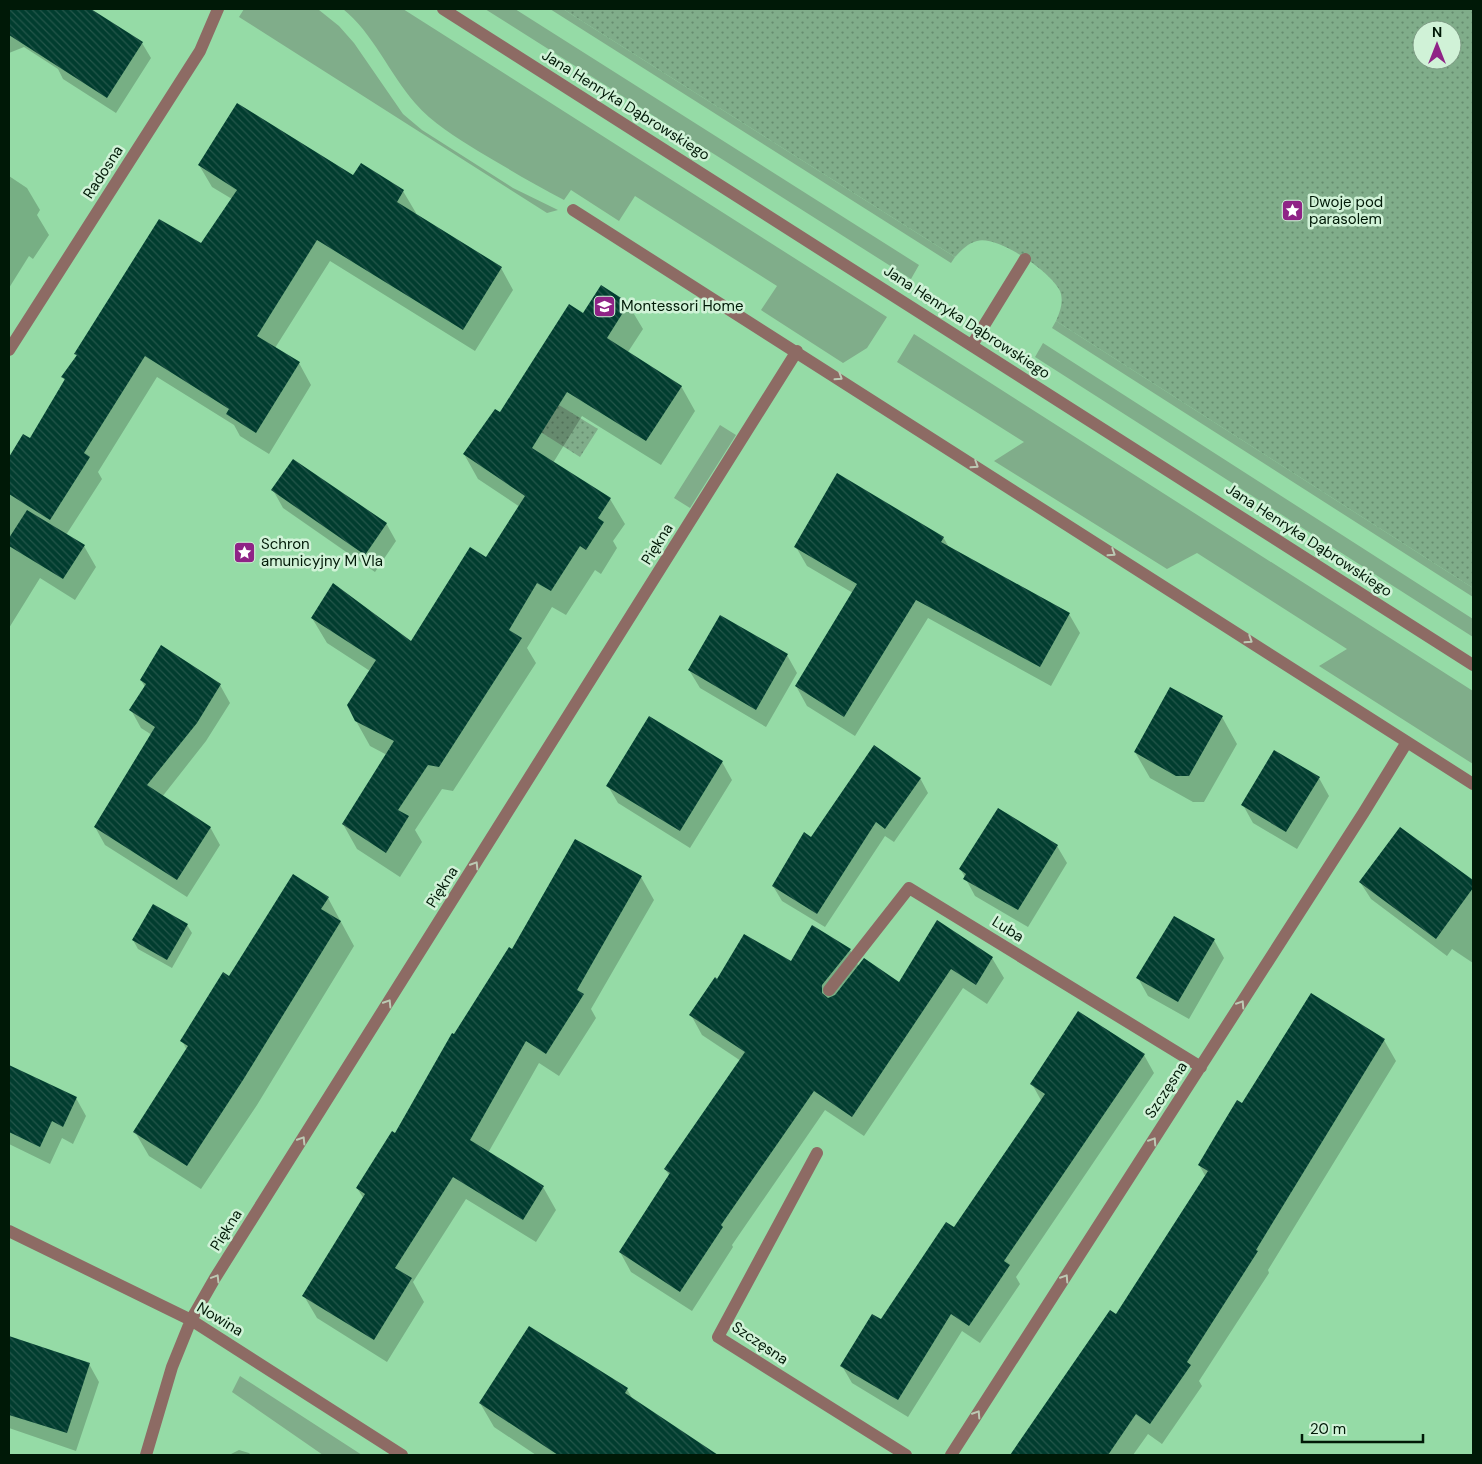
<svg xmlns="http://www.w3.org/2000/svg" width="1482" height="1464" font-family="'DM Sans',sans-serif">
	<style>
		.grass { fill: #80ad8a }
		.park { fill: url(#park-dots); fill-rule: evenodd }
		.shadow { fill: #0003 }
		.building { fill: url(#building-back-hatch) }
		.lines { fill: none; stroke-linecap: round; stroke-linejoin: round }
		.minor { stroke: #8d6b64; stroke-width: 12 }
		.oneway { stroke: #bccab4 }
		.labels { text-anchor: middle; stroke-width: 5; stroke-linejoin: round; paint-order: stroke }
		.street-label { font-size: 15px; fill: #001907; stroke: #d0f2d7 }
		.poi-label { font-size: 15px; fill: #001907; stroke: #d0f2d7; text-anchor: start }
	</style>
	<defs>
		<pattern id="park-dots" width="8" height="8" patternUnits="userSpaceOnUse" patternTransform="scale(1.25)"><rect width="8" height="8" fill="#80ad8a"/><path d="M2 2h.1M6 6h.1" fill="none" stroke="#668c6f" stroke-width="1.8" stroke-linecap="round"/></pattern>
		<pattern id="building-back-hatch" width="6" height="6" patternUnits="userSpaceOnUse" patternTransform="scale(1.25)"><rect width="6" height="6" fill="#013d2f"/><path d="M-1 5l2 2M0 0l6 6M5-1l2 2" fill="none" stroke="#24564a"/></pattern>
	</defs>
	<rect width="100%" height="100%" fill="#95dba6"/>
	<path class="grass" d="M244 9 319 10 339 26 354 43 403 114 422 130 513 188 558 210 547 213 239 17Z
		M343 9H403L887 317 867 348 843 363 761 310 777 286 635 196 619 221 571 190 564 200C535 185 507 168 478 151 456 137 432 123 415 103 389 73 373 33 343 9Z
		M485 9H515L919 265 911 279Z
		M550 9H563L955 257 951 263Z
		M1056 321 1473 588V597L1052 328Z
		M914 334 1473 691V764L1319 666 1347 649 1197 553 1167 569 994 461 1024 442 897 362Z
		M1043 343 1473 619V637L1035 357Z
		M720 425 736 435 690 508 674 498Z
		M240 1376 362 1455H323L232 1392Z"/>
	<path class="park" d="M563 9H1473V588L1056 321C1060 312 1064 301 1060 291 1051 272 998 235 977 241 968 243 962 250 955 257ZM1422 30H1452V60H1422Z
		M546 397 598 429 580 457 528 424Z"/>
	<path class="shadow" d="M9 9H89L142 43 151 58 116 113 63 79 58 69 24 47 9 53Z
		M199 165 354 177 403 191 416 213 415 215 501 268 513 290 475 351 330 261 275 348 299 363 311 385 269 454 240 436 234 425 157 377 98 472 102 479 66 535 84 546 96 567 75 600 40 578 9 628V473L65 382 63 377 77 357 76 354 202 245 232 199 212 187Z
		M9 176 27 188 40 210 37 215 49 235 33 259 29 256 9 288Z
		M628 304 643 329 628 352 681 386 695 411 661 465 582 416 553 463 610 499 625 524 613 541 617 548 601 574 595 570 566 615 552 607 527 648 536 663 453 791 442 789 415 830 422 842 400 877 357 849 343 824 387 755 370 746 356 721 370 671 327 643 312 618 411 642 487 559 520 507 478 479 464 454 584 315Z
		M273 490 386 523 396 541 375 572 283 508Z
		M943 537 950 549 1069 614 1080 633 1051 686 928 618 855 736 807 706 796 686 853 593 807 566 796 547Z
		M787 655 797 673 766 727 700 688 689 670Z
		M141 680 220 685 230 703 206 741 162 797 210 827 220 845 187 897 105 845 95 827 152 735 141 728 131 710 145 687Z
		M1222 717 1237 744 1204 802H1193L1150 778 1135 752Z
		M722 762 732 780 690 848 618 803 608 786Z
		M920 778 928 793 894 842 885 836 825 927 782 901 773 886 811 839Z
		M1319 778 1329 796 1297 849 1253 823 1243 805Z
		M1400 828 1473 881V963L1452 949 1447 956 1371 899 1360 882Z
		M1057 846 1067 863 1028 927 975 896 961 870Z
		M641 877 654 900 591 1009 596 1018 559 1076 539 1063 488 1153 543 1187 556 1210 536 1242 466 1199 413 1282 424 1302 387 1362 317 1318 304 1296 364 1199 357 1188 396 1135 454 1035 512 951Z
		M328 898 354 946 257 1105 201 1189 149 1156 135 1132 187 1050 182 1041 229 978Z
		M938 922 992 958 1004 978 987 1004 963 988 864 1136 825 1110 732 1245 733 1247 692 1311 631 1272 620 1252 669 1175 665 1169 741 1061 702 1035 691 1015 718 980 850 950 859 967 900 983Z
		M187 925 192 933 172 968 138 949 133 940Z
		M1214 940 1224 958 1189 1019 1148 996 1138 978Z
		M1311 995 1384 1040 1396 1061 1268 1270 1269 1273 1199 1381 1202 1386 1162 1444 1148 1434 1133 1455H1012L1110 1312 1117 1316 1206 1177 1199 1165 1242 1104Z
		M1144 1055 1154 1073 1016 1277 1020 1284 980 1343 962 1331 908 1417 852 1383 842 1366 881 1321 954 1229 1042 1102 1032 1084Z
		M12 1068 76 1098 86 1116 73 1144 62 1138 50 1164 9 1144V1074Z
		M9 1337 89 1364 99 1382 76 1451 9 1428Z
		M627 1389 633 1400 715 1455H536L494 1427 480 1403Z
		M239 1450 249 1453 251 1455H229Z"/>
	<path class="building" d="M9 9H91L143 42 107 98 9 35Z
		M237 103 353 175 361 163 404 190 397 202 502 267 463 330 317 240 257 336 300 362 256 433 226 414 229 409 145 356 84 453 90 457 50 520 9 494V457L23 434 30 438 65 379 61 377 77 355 74 354 159 219 201 243 237 190 198 165Z
		M601 285 629 303 607 338 682 386 646 441 567 392 532 448 611 498 598 518 604 522 586 550 580 546 551 591 537 583 509 630 522 638 439 767 428 765 398 810 409 816 386 853 342 824 394 741 355 721 347 705 376 660 311 618 333 583 411 641 470 547 486 557 525 496 463 454 495 409 500 412 569 304 583 313Z
		M293 459 387 523 365 555 271 490Z
		M837 473 944 537 941 542 1070 613 1040 667 916 600 844 717 795 686 857 584 794 547Z
		M27 510 85 545 63 579 9 546V538Z
		M720 615 788 654 756 710 688 670Z
		M161 645 221 684 197 723 147 785 211 827 177 880 94 827 155 727 129 710 146 684 140 680Z
		M1170 687 1223 716 1189 776H1176L1134 752Z
		M649 716 723 761 680 831 606 786Z
		M874 745 921 778 885 829 876 822 817 914 772 886 804 832 811 837Z
		M1274 750 1320 777 1286 832 1241 805Z
		M998 808 1058 845 1018 910 963 879 966 874 959 869Z
		M1400 827 1473 880V888L1436 939 1359 882Z
		M575 839 642 876 577 990 584 994 546 1054 526 1041 470 1140 544 1186 523 1220 453 1177 395 1268 412 1278 374 1340 302 1296 365 1194 356 1188 392 1131 395 1133 452 1033 454 1034 509 947 512 949Z
		M293 874 329 897 321 909 341 921 243 1080 187 1166 133 1132 188 1046 180 1041 223 972 229 976Z
		M153 904 188 924 167 960 132 940Z
		M1174 916 1215 939 1178 1002 1136 978Z
		M937 920 993 957 976 985 951 969 852 1117 814 1091 721 1225 723 1227 680 1292 619 1252 670 1173 664 1169 745 1052 689 1015 715 977 717 979 744 934 791 961 812 925 851 949 822 985V993L828 998 835 995 864 958 899 982Z
		M1311 993 1385 1039 1256 1250 1258 1251 1187 1362 1191 1365 1150 1424 1136 1414 1108 1455H1010L1110 1310 1116 1314 1208 1171 1198 1165 1217 1133 1237 1100 1242 1103Z
		M1078 1011 1145 1054 1004 1261 1010 1265 969 1326 951 1314 898 1400 840 1366 872 1314 881 1319 946 1222 954 1227 1045 1094 1030 1084Z
		M9 1065 77 1097 63 1127 52 1121 40 1147 9 1132Z
		M529 1326 628 1388 625 1393 718 1455H558L479 1403Z
		M9 1336 90 1363 67 1433 9 1415Z"/>
	<g class="lines">
		<path class="minor" d="M443 9 1473 665
			M573 210 1473 784
			M972 345 1025 259
			M9 350 200 51 218 9
			M829 990 909 888 1201 1067
			M817 1153 718 1337 906 1455
			M9 1231 191 1320 402 1455
			M146 1455 172 1367 191 1320 215 1278 797 351
			M951 1455 1364 812 1407 742"/>
	</g>
	<defs><path id="oneway-chevron" d="M-2-3.5L2.5 0L-2 3.5" fill="none" stroke-width="1.6" stroke-linecap="round" stroke-linejoin="round" transform="scale(1.25)"/></defs>
	<g class="oneway">
		<use href="#oneway-chevron" transform="translate(839 377) rotate(33)"/>
		<use href="#oneway-chevron" transform="translate(975 465) rotate(33)"/>
		<use href="#oneway-chevron" transform="translate(1112 553) rotate(33)"/>
		<use href="#oneway-chevron" transform="translate(1249 640) rotate(33)"/>
		<use href="#oneway-chevron" transform="translate(475 865) rotate(-58)"/>
		<use href="#oneway-chevron" transform="translate(388 1003) rotate(-58)"/>
		<use href="#oneway-chevron" transform="translate(1241 1004) rotate(-57)"/>
		<use href="#oneway-chevron" transform="translate(302 1140) rotate(-58)"/>
		<use href="#oneway-chevron" transform="translate(1153 1141) rotate(-57)"/>
		<use href="#oneway-chevron" transform="translate(216 1278) rotate(-59)"/>
		<use href="#oneway-chevron" transform="translate(1065 1278) rotate(-57)"/>
		<use href="#oneway-chevron" transform="translate(977 1414) rotate(-57)"/>
	</g>
	<defs>
		<symbol id="sight-square" viewBox="-11 -11 22 22"><rect x="-9" y="-9" width="18" height="18" rx="4" fill="#8f2386" stroke="#d0f2d7"/><path d="M0-6L1.8-2.2L6-1.7L2.9 1.2L3.7 5.4L0 3.3L-3.7 5.4L-2.9 1.2L-6-1.7L-1.8-2.2Z" fill="#fff"/></symbol>
		<symbol id="school-square" viewBox="-11 -11 22 22"><rect x="-9" y="-9" width="18" height="18" rx="4" fill="#8f2386" stroke="#d0f2d7"/><path d="M0-5L7-2L0 1L-7-2ZM-4 1L0 2.5L4 1V4Q0 6-4 4Z" fill="#fff"/></symbol>
	</defs>
	<g fill-rule="evenodd">
		<use href="#sight-square" x="1280" y="198" width="25" height="25"/>
		<use href="#school-square" x="592" y="294" width="25" height="25"/>
		<use href="#sight-square" x="232" y="540" width="25" height="25"/>
	</g>
	<g class="labels">
		<g class="street-label">
			<text transform="translate(626 105) rotate(32)" y="5">Jana Henryka Dąbrowskiego</text>
			<text transform="translate(103 172) rotate(-57)" y="5">Radosna</text>
			<text transform="translate(967 322) rotate(33)" y="5">Jana Henryka Dąbrowskiego</text>
			<text transform="translate(1309 540) rotate(33)" y="5">Jana Henryka Dąbrowskiego</text>
			<text transform="translate(657 544) rotate(-58)" y="5">Piękna</text>
			<text transform="translate(442 887) rotate(-58)" y="5">Piękna</text>
			<text transform="translate(1008 929) rotate(32)" y="5">Luba</text>
			<text transform="translate(1166 1090) rotate(-57)" y="5">Szczęsna</text>
			<text transform="translate(226 1230) rotate(-58)" y="5">Piękna</text>
			<text transform="translate(220 1319) rotate(31)" y="5">Nowina</text>
			<text transform="translate(760 1343) rotate(34)" y="5">Szczęsna</text>
		</g>
		<g class="poi-label">
			<text x="1309" y="207">Dwoje pod<tspan x="1309" dy="17">parasolem</tspan></text>
			<text x="621" y="311">Montessori Home</text>
			<text x="261" y="549">Schron<tspan x="261" dy="17">amunicyjny M VIa</tspan></text>
		</g>
	</g>
	<rect width="1482" height="1464" fill="none" stroke="#001907" stroke-width="20"/>
	<g transform="translate(1437 45)"><circle r="24" fill="#d0f2d7" stroke="#7d9b84"/>
	<path d="M0-4L9 19L0 12L-9 19Z" fill="#8f2386"/>
	<text y="-8" font-size="14" font-weight="bold" text-anchor="middle" fill="#001907">N</text>
	</g>
	<path d="M1302 1434v8h121v-8" fill="none" stroke="#001907" stroke-width="2.5"/>
	<text x="1310" y="1434" font-size="15" fill="#001907" stroke="#d0f2d7" stroke-width="4" paint-order="stroke">20 m</text>
</svg>
